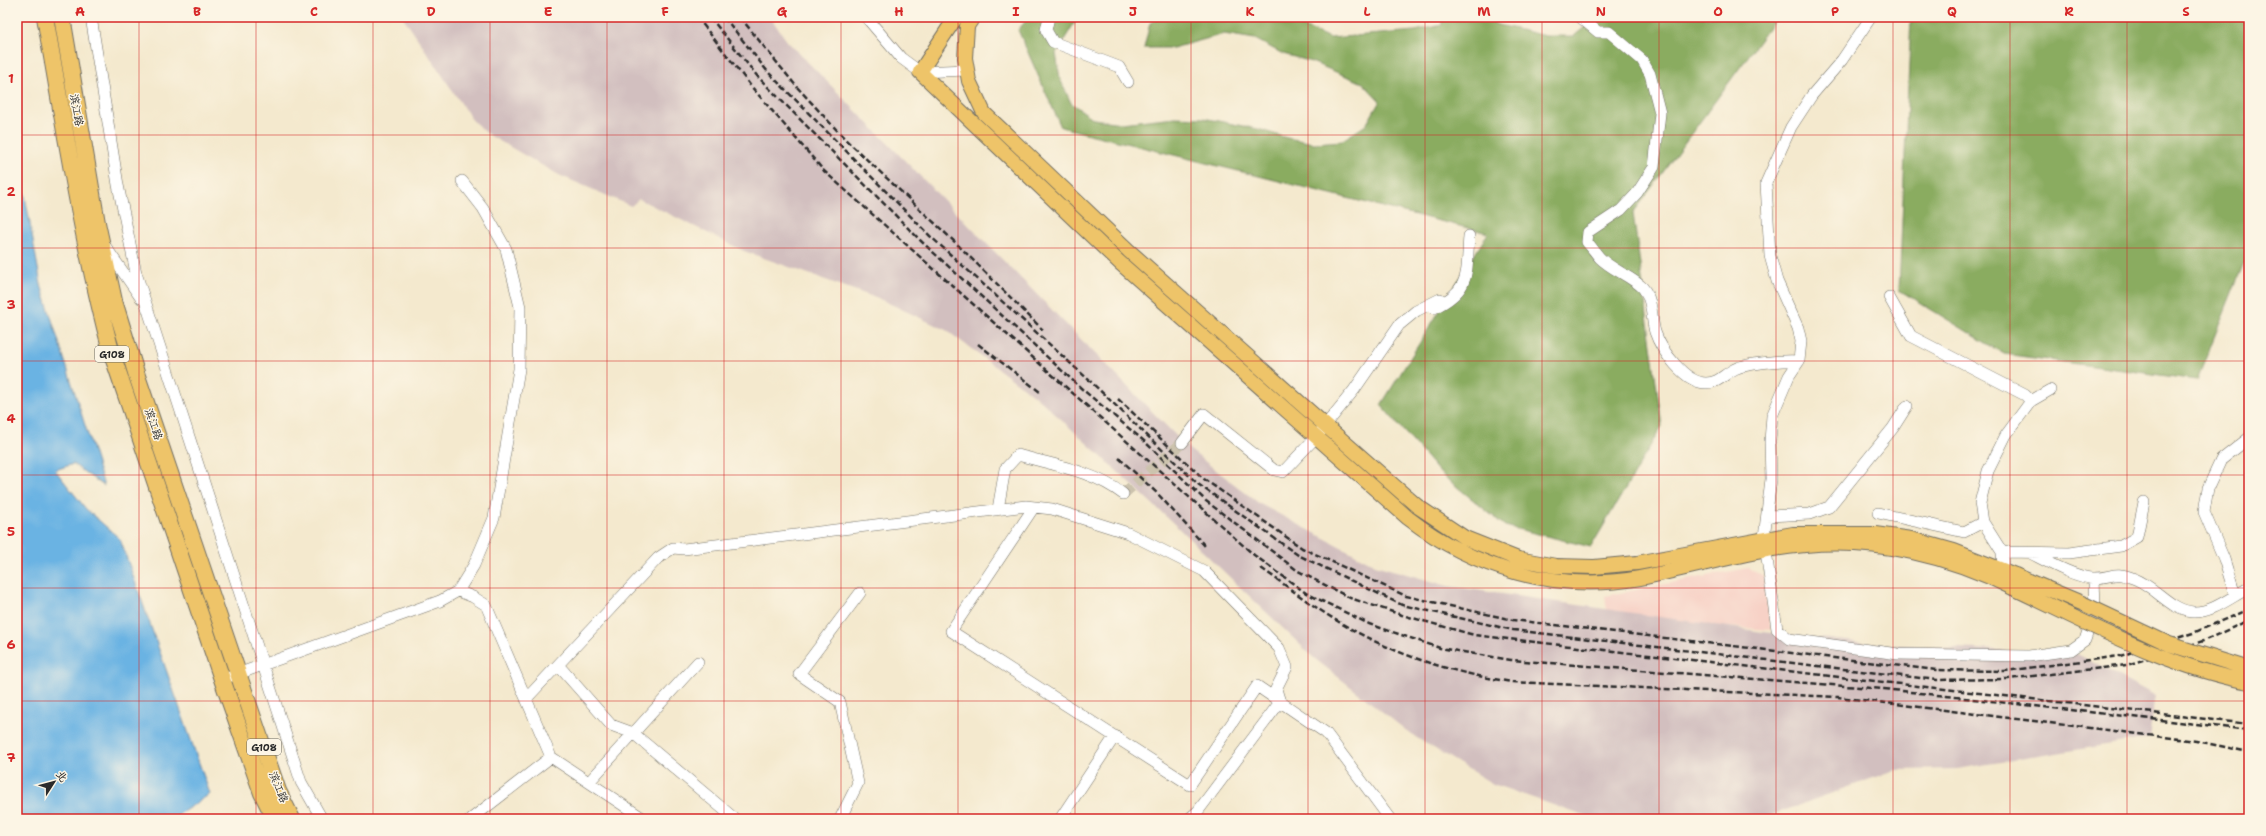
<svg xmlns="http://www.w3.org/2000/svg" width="2266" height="836" font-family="'Shantell Sans','LXGW WenKai TC',sans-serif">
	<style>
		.built { fill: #f7d1c6 }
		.industrial { fill: #d2bfbf }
		.forest { fill: #8aac61; stroke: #5a6c46 }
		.water { fill: #6bb3e3; stroke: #4b6f87 }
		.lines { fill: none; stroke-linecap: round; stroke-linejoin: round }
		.minor-tunnel { stroke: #ccc3ad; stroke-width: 11; stroke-dasharray: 11 5.5; stroke-linecap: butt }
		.minor-casing { stroke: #716e64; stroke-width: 12 }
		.major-casing { stroke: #716e64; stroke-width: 16 }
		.highway-casing { stroke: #716e64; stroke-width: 18 }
		.minor { stroke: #fff; stroke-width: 11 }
		.major { stroke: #eec469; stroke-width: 14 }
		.highway { stroke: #eec469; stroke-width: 16 }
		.rail { stroke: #2b2b2b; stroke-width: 2.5; stroke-dasharray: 6 3; stroke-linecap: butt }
		.major-bridge-casing { stroke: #716e64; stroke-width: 16; stroke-linecap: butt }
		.major-bridge { stroke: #eec469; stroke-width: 14 }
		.grid { fill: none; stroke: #d62828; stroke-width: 1; stroke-opacity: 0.55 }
		.labels { text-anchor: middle; stroke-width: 3; stroke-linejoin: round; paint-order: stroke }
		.shield { fill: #fcf5e5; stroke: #6a6863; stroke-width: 1 }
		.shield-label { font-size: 10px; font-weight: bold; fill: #2b2b2b }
		.street-label { font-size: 11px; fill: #2b2b2b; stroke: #fcf5e5 }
		.neatline { fill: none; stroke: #d62828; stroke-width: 1.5 }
		.grid-label { font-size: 13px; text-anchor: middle; font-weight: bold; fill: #d62828 }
	</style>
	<rect width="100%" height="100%" fill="#fcf5e5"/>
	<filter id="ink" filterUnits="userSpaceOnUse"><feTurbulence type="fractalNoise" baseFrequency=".025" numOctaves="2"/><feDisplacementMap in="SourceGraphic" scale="8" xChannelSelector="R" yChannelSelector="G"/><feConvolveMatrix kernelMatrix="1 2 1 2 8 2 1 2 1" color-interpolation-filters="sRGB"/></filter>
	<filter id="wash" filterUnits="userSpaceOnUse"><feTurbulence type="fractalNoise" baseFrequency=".012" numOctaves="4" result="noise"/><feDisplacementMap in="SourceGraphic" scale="16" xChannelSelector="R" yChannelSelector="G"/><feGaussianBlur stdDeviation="0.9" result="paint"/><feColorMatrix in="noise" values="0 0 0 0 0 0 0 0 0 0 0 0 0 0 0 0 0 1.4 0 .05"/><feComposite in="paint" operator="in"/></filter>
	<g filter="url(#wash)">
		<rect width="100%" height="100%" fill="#f4e9ce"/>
		<path class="built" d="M1748 568 1764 576 1771 630 1608 618 1605 596Z"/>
		<path class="industrial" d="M403 17H770L787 41 1190 450 1260 504 1375 565 1448 586 1763 632 1875 644 2077 654 2156 696 2149 738 1957 769 1895 770 1772 815 1770 819H1593L1493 784 1412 735 1314 658 1172 522 1040 400 946 330 882 300 744 251 639 199 631 206 559 175 489 135 473 121Z"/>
		<path class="forest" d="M1029 17H1078L1056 53 1060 79 1071 103 1094 119 1121 123 1175 117 1203 118 1258 129 1287 138 1314 143 1341 141 1366 125 1380 101 1363 83 1309 61 1283 54 1255 39 1224 34 1173 48H1144L1150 23 1162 17H1281L1330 38 1415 31 1442 25 1441 17H1490L1495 24 1546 36H1574L1597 17H1777L1633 213 1662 426 1591 547 1505 526 1440 473 1381 405 1488 233 1061 127 1018 30Z
			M1911 17H2249V250L2197 380 2004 354 1899 290Z"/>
		<path class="water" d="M17 151 41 285 104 486 73 464 55 470 86 509 120 539 210 794 178 815 177 819H17Z"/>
	</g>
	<g filter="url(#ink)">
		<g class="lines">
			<path class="minor-tunnel" d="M1123 494 1182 443"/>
			<defs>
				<path id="minor" d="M91 17 118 185 136 273 301 782 322 819
					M866 17 901 58 920 72 966 70
					M1049 17 1046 30 1053 42 1119 67 1128 82
					M1580 17 1598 32H1609L1642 60 1650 74 1660 113 1654 167 1637 193 1621 210 1588 232 1587 242C1592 247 1596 254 1600 258 1612 270 1631 276 1643 288 1653 300 1651 318 1655 332 1661 350 1685 383 1706 383 1719 383 1723 375 1733 370 1744 363 1785 360 1799 361
					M1871 17 1842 60 1812 95 1791 127 1766 183 1770 256 1777 281 1798 328 1801 341 1799 361 1789 376 1772 416 1770 441 1771 479 1764 538 1777 629 1789 639 1898 654 2029 656 2071 650 2085 640 2095 610 2094 578
					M105 246 141 298
					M1889 297 1911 336 2025 395 2031 401
					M1434 308C1472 289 1466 274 1469 236
					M1182 443 1204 414 1274 470 1283 472 1316 437 1354 390 1399 325 1416 311 1440 299
					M1034 507 951 631 1190 785 1257 686 1326 733 1390 819
					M998 509 1005 469 1018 455C1053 465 1094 471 1123 494
					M1878 513 1964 532 1983 522
					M1767 516 1810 514 1829 507 1893 428 1907 406
					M2002 552 2069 553 2121 546 2137 537 2144 502
					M2032 554C2046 561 2078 579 2094 578 2114 578 2112 570 2135 579 2156 587 2170 610 2193 612 2213 613 2232 596 2249 588
					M2003 570 2002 552 1983 522 1980 503 1988 471 2006 435 2031 401 2050 390
					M458 591 473 597 486 605 551 757 644 819
					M2235 595 2224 559 2204 512 2208 488 2221 460 2249 438
					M558 665 611 725 633 733 735 819
					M232 676 440 601 458 591 474 565 494 518 519 369 520 307 506 249 483 208 462 181
					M526 699 658 558 673 548 684 549 1026 506 1052 509 1128 533 1204 571 1279 648 1287 667 1276 689 1280 702
					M589 782 698 662
					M471 819 551 757
					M840 819 858 783 840 702 799 674 860 593
					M1060 819 1115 736
					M1189 819 1198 811 1280 702"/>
				<path id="major" d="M956 17 920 72 1119 262 1408 518C1474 569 1556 593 1640 578 1695 567 1749 550 1805 545 1876 538 1950 556 2013 588
					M973 17 967 26 965 58 969 81 984 113 1129 251 1326 426 1417 506 1465 538 1518 559 1556 566 1594 567 1637 563 1793 534H1876L1911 539 1954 551 2015 575"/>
				<path id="highway" d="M45 17C65 129 82 242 111 351L222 679 262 793 275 819
					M62 17 97 223 114 301 137 376 278 791 292 819"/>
			</defs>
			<use href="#minor" class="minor-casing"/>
			<use href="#major" class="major-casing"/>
			<use href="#highway" class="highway-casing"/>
			<use href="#minor" class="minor"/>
			<use href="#major" class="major"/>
			<use href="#highway" class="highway"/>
			<path class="rail" d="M697 17 750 85 824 171 1254 555 1306 593 1369 624 1440 648 1511 660 1884 689 2249 730
				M710 17 758 77 922 242 1082 389 1144 441 1206 501 1298 571 1350 598 1402 615 1474 635 2249 724
				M724 17 768 72 930 236 1090 381 1198 484 1298 555 1402 605 1513 630 1937 680 2008 679 2127 665 2203 641 2249 620
				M740 17 796 86 846 140 957 244 1043 330
				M978 344 1040 392
				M1118 399 1204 479 1302 548 1406 596 1513 620 1936 670 2005 671 2120 656 2193 633 2249 609
				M1119 458 1157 493 1205 546
				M1261 568C1287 586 1312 606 1339 622 1392 654 1451 673 1512 682L1838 697 2196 741 2249 752"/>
			<defs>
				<path id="major-bridge" d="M2015 575 2084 604 2169 644 2249 669
					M2013 588C2090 624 2165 666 2249 682"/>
			</defs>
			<use href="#major-bridge" class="major-bridge-casing"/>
			<use href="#major-bridge" class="major-bridge"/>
		</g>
	</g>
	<path class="grid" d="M139 17V819M256 17V819M373 17V819M490 17V819M607 17V819M724 17V819M841 17V819M958 17V819M1075 17V819M1191 17V819M1308 17V819M1425 17V819M1542 17V819M1659 17V819M1776 17V819M1893 17V819M2010 17V819M2127 17V819M17 135H2249M17 248H2249M17 361H2249M17 475H2249M17 588H2249M17 701H2249"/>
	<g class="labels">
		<g class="shield">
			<rect x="95" y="346" width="34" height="16" rx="3"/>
			<rect x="247" y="739" width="34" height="16" rx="3"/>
		</g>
		<g class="shield-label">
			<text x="112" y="358">G108</text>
			<text x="264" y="751">G108</text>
		</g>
		<g class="street-label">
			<text transform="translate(77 110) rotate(80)" y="4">滨江路</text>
			<text transform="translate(154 424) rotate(71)" y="4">滨江路</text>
			<text transform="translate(279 787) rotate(68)" y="4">滨江路</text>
		</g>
	</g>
	<rect width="2266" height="836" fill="none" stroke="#fcf5e5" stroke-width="44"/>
	<g transform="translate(54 782) rotate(54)" stroke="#fcf5e5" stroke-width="3" paint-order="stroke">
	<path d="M0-3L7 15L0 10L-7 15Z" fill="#2b2b2b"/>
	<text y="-6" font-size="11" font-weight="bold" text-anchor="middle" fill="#2b2b2b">北</text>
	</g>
	<rect x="22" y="22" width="2222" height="792" class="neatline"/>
	<g class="grid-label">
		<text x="80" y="16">A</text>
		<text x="197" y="16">B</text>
		<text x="314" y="16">C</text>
		<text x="431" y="16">D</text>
		<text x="548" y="16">E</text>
		<text x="665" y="16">F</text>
		<text x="782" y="16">G</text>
		<text x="899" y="16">H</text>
		<text x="1016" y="16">I</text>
		<text x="1133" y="16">J</text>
		<text x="1250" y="16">K</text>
		<text x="1367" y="16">L</text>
		<text x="1484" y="16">M</text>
		<text x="1601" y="16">N</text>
		<text x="1718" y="16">O</text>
		<text x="1835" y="16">P</text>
		<text x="1952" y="16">Q</text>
		<text x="2069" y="16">R</text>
		<text x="2186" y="16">S</text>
		<text x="11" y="83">1</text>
		<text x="11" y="196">2</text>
		<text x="11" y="309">3</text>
		<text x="11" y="423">4</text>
		<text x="11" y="536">5</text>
		<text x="11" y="649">6</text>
		<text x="11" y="762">7</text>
	</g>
</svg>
